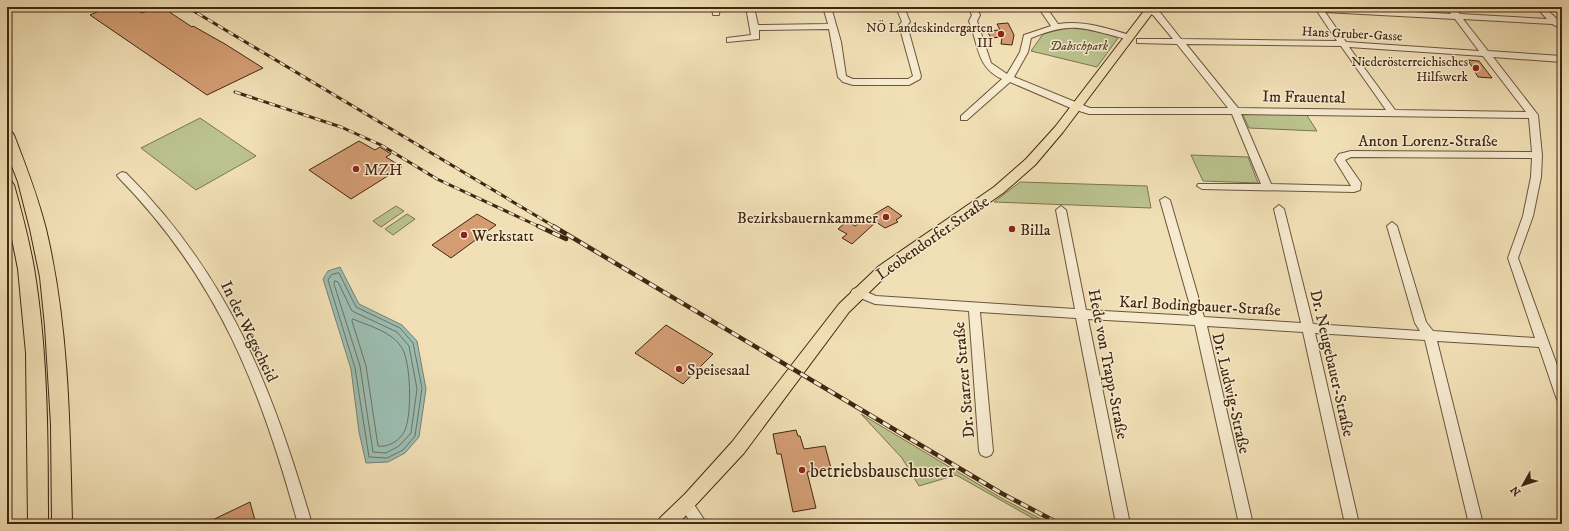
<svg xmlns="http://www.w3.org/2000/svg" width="1569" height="531" font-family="'IM FELL DW Pica',serif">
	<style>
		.green { fill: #bac28d; stroke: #7d744f }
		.water { fill: #9bbcb0; stroke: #778070 }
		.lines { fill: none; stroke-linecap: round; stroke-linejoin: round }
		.shore { stroke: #6e7260; stroke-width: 1 }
		.building { fill: #d39c72; stroke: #402711 }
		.minor-casing { stroke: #6c553a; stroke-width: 2 }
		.major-casing { stroke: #402711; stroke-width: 2 }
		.highway-casing { stroke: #402711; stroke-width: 2 }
		.minor { fill: #f6eacf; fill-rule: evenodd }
		.major { fill: #f1dfb5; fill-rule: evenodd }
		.highway { fill: #f1dfb5; fill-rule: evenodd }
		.rail-far1-casing { stroke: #402711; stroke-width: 3 }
		.rail-casing { stroke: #402711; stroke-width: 4.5 }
		.rail-far1 { stroke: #f6eacf; stroke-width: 2; stroke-dasharray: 6; stroke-linecap: butt }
		.rail { stroke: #f6eacf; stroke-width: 3; stroke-dasharray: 8; stroke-linecap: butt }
		.poi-dot { fill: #8f2418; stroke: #f6eacf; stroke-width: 1.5 }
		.labels { text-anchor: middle; stroke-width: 3; stroke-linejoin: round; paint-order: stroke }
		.far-poi-label { font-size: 13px; fill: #402711; stroke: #f6eacf; text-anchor: end }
		.far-street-label { font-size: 13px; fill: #402711; stroke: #f6eacf }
		.far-park-label { font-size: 13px; font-style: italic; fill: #5e4e30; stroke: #f6eacf }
		.street-label { font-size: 16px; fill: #402711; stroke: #f6eacf }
		.poi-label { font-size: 16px; fill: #402711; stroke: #f6eacf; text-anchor: start }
		.near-poi-label { font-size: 19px; fill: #402711; stroke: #f6eacf; text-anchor: start }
	</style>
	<rect width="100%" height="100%" fill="#f1dfb5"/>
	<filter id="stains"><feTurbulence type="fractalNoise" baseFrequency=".005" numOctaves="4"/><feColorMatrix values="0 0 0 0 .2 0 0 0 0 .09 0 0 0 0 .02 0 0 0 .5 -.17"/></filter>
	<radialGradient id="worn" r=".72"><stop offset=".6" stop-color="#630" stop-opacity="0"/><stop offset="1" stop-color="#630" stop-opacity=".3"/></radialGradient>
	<path class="green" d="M1065 27H1085L1118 38 1097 67 1031 51 1043 34Z
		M1245 113 1306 114 1317 131 1249 128 1243 115Z
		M200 118 256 156 196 190 141 148Z
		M1191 155 1248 157 1258 183 1203 181Z
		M1020 182 1147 186 1151 208 994 202Z
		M396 206 404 211 381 227 373 221Z
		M407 214 415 219 393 235 385 229Z
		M861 414 1003 499 1050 524H1043L956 475 919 486 902 458Z"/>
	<path class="water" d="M340 267 359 304 402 325 417 341 426 389 419 437 405 453 388 462 366 463 359 432 351 369 323 279 328 271Z"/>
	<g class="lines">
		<path class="shore" d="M339 273 356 307 400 328 413 343 422 388 415 436 403 450 387 458 369 457 355 368 328 280 331 275Z
			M335 281 338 282 352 311 397 332 409 346 417 389 411 433 399 446 386 453 373 452 360 366 334 284Z
			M353 319C369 326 393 332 402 348 411 363 412 414 405 430 401 440 388 448 378 446L366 366 352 321Z"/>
	</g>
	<path class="building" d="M108 7H133L142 13 157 7H162L192 27 193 26 225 44 263 68 207 95 90 15Z
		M1008 23 1014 35 1012 45 1001 44 1002 37 991 38 987 31 1000 30 997 24Z
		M1468 60 1479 61 1492 78 1478 77Z
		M359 141 375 150 380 147 391 154 386 157 402 167 351 199 309 170Z
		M888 206 902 216 896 220 898 222 885 228 876 222 852 244 842 238 847 234 838 229 847 221 855 226Z
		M477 214 496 225 451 258 432 245Z
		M666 325 713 354 683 384 635 353Z
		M796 430 798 436H800L804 449 825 446 831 468 807 472 816 508 793 512 781 454H777L773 434Z
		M250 502 256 524H204Z"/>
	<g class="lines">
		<defs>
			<path id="minor" d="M712 7H720L719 15H713Z
				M746 7H754L758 25 828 24 823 7H831L841 42 846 76 853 79H908L913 76 899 25 902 22 896 7H904L910 22 907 25 921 76 920 79 909 85H853L843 82 838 77 829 29 759 30V39L727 42V38L751 35Z
				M968 7H976L980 15 977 21 991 63 1007 74 1020 52 1024 35 1051 26 1038 7H1046L1058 24C1083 20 1106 28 1130 35V39H1127C1084 29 1075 20 1031 38L1028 52 1014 77 1090 108H1228L1177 44 1137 43V39H1173L1153 15 1147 13V9L1159 11 1181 39 1337 41 1317 11 1161 9 1157 7H1327L1451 14 1446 7H1454L1460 14 1547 19 1536 7H1544L1557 19 1562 20V25L1558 27 1552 24 1463 19 1488 51 1562 56V62L1493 57 1538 115 1542 155 1541 177 1533 216 1518 258 1562 379V402L1558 401 1556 397 1539 347 1437 341 1483 524H1469L1425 340 1315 333 1359 524H1345L1303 332 1207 326 1253 524H1239L1195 325 1088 319 1130 524H1116L1076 318 980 312 993 451 991 455 986 457 981 455 979 451 969 311 875 304 853 295 851 292 853 289 857 288 876 296 1075 309 1056 210 1061 206 1066 210 1086 310 1193 316 1160 200 1165 197 1170 200 1204 317 1301 323 1274 209 1279 205 1284 209 1313 324 1420 331 1415 323 1387 226 1392 222 1397 226 1426 322 1433 331 1535 338 1508 258 1523 216 1531 177 1532 158 1351 157 1345 160 1361 183 1360 190 1354 192 1202 189 1197 186 1198 184H1261L1232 114H1089L1073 109 1010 82 967 120H961V116L1002 79C976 67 979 45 969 21L972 15ZM1325 12 1455 19 1479 51 1346 42ZM1186 44 1341 46 1386 110 1238 108ZM1349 47 1483 56 1526 112 1395 110ZM1241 114 1529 118 1532 152 1351 151 1339 154 1335 160 1351 186 1271 184Z
				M122 172 126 173C229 276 272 387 312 524H298C260 388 219 280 118 177L117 175Z
				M686 499 691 500 707 524H692L679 505 681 500Z"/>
			<path id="major" d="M1147 7H1157L1063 132 1035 165 1003 193 889 273 849 312 744 453 678 524H657L660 518 685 494 732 442 839 304 879 266 994 187 1026 159 1055 127Z"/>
			<path id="highway" d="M7 131 12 132 14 135C26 166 38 197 46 229 69 326 70 426 72 524H52L51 425 45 326 40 277 30 229 18 182 7 153Z
				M7 180 12 182 14 185C22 213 29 240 34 268 48 352 48 439 48 524H28L26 353 18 269 7 214Z"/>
		</defs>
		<use href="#minor" class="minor-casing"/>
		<use href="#major" class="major-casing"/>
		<use href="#highway" class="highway-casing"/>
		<use href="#minor" class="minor"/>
		<use href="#major" class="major"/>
		<use href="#highway" class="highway"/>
		<defs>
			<path id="rail-far1" d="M187 7 555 227
				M235 92 341 127 381 145 437 179 540 227"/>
			<path id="rail" d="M538 226 566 239
				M553 226 1001 493 1060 524"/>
		</defs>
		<use href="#rail-far1" class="rail-far1-casing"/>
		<use href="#rail" class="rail-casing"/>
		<use href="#rail-far1" class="rail-far1"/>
		<use href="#rail" class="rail"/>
	</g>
	<g class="poi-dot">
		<circle cx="1001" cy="34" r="4"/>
		<circle cx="1476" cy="68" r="4"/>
		<circle cx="356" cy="169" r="4"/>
		<circle cx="886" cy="217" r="4"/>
		<circle cx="1012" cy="229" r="4"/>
		<circle cx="464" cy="235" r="4"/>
		<circle cx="679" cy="369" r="4"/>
		<circle cx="802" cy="470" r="4"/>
	</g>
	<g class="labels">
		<g class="far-poi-label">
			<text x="993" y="32">NÖ Landeskindergarten<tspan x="993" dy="15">III</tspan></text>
			<text x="1468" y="66">Niederösterreichisches<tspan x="1468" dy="15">Hilfswerk</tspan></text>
		</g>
		<g class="far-street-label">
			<text transform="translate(1352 33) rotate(3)" y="5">Hans Gruber-Gasse</text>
		</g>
		<g class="far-park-label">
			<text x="1079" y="50">Dabschpark</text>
		</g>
		<g class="street-label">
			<text transform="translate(1304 96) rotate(1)" y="6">Im Frauental</text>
			<text x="1428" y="146">Anton Lorenz-Straße</text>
			<text transform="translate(932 237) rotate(-35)" y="6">Leobendorfer Straße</text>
			<text transform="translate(1200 305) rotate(3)" y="6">Karl Bodingbauer-Straße</text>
			<text transform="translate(250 331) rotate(64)" y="6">In der Wegscheid</text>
			<text transform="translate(1333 363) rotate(77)" y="6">Dr. Neugebauer-Straße</text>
			<text transform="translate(1109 364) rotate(79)" y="6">Hede von Trapp-Straße</text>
			<text transform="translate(963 380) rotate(-95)" y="6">Dr. Starzer Straße</text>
			<text transform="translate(1232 393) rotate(77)" y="6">Dr. Ludwig-Straße</text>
		</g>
		<g class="poi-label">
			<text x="364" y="175">MZH</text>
			<text x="878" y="223" text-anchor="end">Bezirksbauernkammer</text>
			<text x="1020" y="235">Billa</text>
			<text x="472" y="241">Werkstatt</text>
			<text x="687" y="375">Speisesaal</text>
		</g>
		<g class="near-poi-label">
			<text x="810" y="477">betriebsbauschuster</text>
		</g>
	</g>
	<rect width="1569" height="531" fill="none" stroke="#f1dfb5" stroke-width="24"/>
	<rect x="8" y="8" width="1553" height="515" fill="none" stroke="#402711" stroke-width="2"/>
	<rect x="12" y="12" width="1545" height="507" fill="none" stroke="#402711"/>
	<g transform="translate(1523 485) rotate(231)" stroke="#f6eacf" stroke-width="3" paint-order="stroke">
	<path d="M0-3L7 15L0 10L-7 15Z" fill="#402711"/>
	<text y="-6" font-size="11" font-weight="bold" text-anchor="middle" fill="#402711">N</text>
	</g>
	<rect width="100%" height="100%" filter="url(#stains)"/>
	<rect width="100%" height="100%" fill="url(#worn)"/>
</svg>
